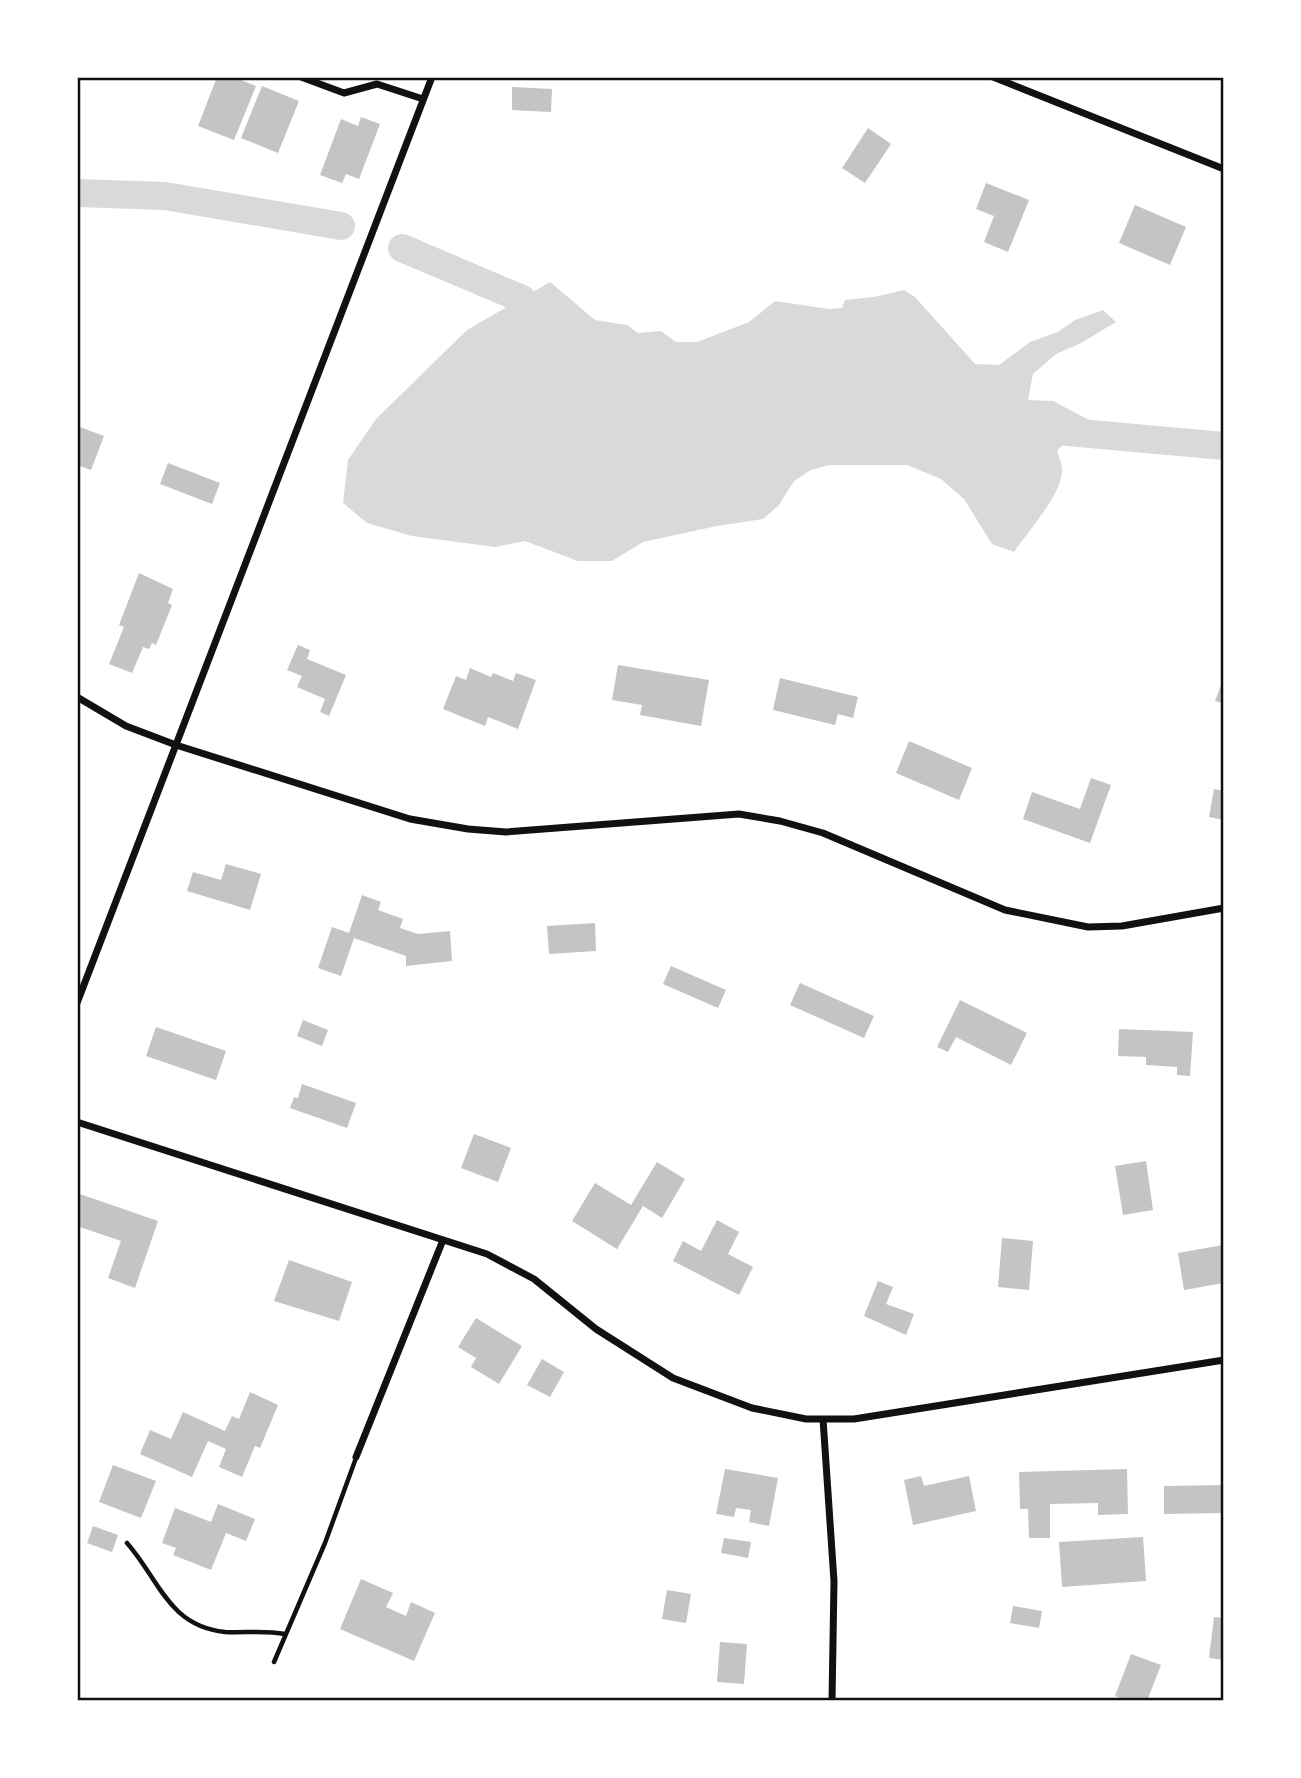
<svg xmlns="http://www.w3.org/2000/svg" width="1301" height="1778" font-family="Jost,sans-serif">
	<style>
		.water { fill: #d9d9d9 }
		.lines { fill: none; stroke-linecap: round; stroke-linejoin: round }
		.river { stroke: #d9d9d9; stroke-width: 28 }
		.building { fill: #c4c4c4 }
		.service { stroke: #111; stroke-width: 4.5 }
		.minor { stroke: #111; stroke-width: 7 }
		.neatline { fill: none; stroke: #111; stroke-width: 2.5 }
	</style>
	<rect width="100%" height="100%" fill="#fff"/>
	<path class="water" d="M550 282 595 320 627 325 638 333 661 331 676 342H697L749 322 775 301 829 309 842 308 845 300 874 297 904 290 915 297 975 364 999 365 1030 342 1058 332 1075 320 1103 310 1116 322 1081 343 1056 354 1033 374 1028 400 1053 401 1091 421 1073 433 1057 451C1059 457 1063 466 1062 472 1060 497 1028 531 1014 552L992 544 964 499 941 479 907 465H829L811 470 794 481 779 505 763 519 717 526 643 542 612 561H578L525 541 495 547 412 536 367 523 343 503 348 460 376 419 467 330Z"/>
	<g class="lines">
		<path class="river" d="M77 193 165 196 341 226
			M402 248 522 299 543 331
			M1035 429 1224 446"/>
	</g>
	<path class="building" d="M217 77H233L256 86 234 140 198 126Z
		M262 86 299 101 278 153 241 138Z
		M512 87 552 89 551 112 512 110Z
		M361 117 380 124 359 179 346 174 342 183 320 175 341 119 358 126Z
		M868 128 891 144 865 183 842 168Z
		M986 183 1029 200 1008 252 984 242 994 216 976 209Z
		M1135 205 1186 227 1170 265 1119 243Z
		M77 426 104 436 91 470 77 465Z
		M168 463 220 483 212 504 160 484Z
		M139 573 173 589 168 603 172 605 156 645 152 643 149 649 143 647 132 673 109 664 124 627 119 625Z
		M298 645 310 650 307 659 346 675 329 716 320 712 325 699 297 687 302 676 287 670Z
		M618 665 709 680 701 726 640 715 642 705 612 700Z
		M470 668 491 677 493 673 513 681 516 673 536 680 518 729 488 717 485 726 443 709 456 676 466 680Z
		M1224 677V704L1215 701Z
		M780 678 858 697 853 718 838 714 835 725 773 710Z
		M909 741 972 768 959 800 896 773Z
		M1091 778 1111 785 1090 843 1023 819 1032 792 1080 809Z
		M1214 789 1224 791V820L1209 817Z
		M226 864 261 874 250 910 187 891 193 872 221 880Z
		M362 895 381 902 378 910 403 919 400 928 418 934 450 931 452 961 406 966V956L354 938 341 976 318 968 332 927 349 933Z
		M595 923 596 951 549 954 547 926Z
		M671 966 726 990 718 1008 663 984Z
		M800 983 874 1016 864 1038 790 1005Z
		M960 1000 1027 1033 1011 1065 956 1037 948 1052 937 1047Z
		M303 1020 328 1030 322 1046 297 1036Z
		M156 1027 226 1051 216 1080 146 1056Z
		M1119 1029 1193 1032 1190 1076 1177 1075V1067L1146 1065V1057L1118 1056Z
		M302 1084 356 1103 347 1128 290 1108 294 1097 298 1098Z
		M474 1134 511 1148 498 1182 461 1168Z
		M1146 1161 1153 1210 1123 1215 1115 1166Z
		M657 1162 685 1179 662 1218 643 1206 617 1249 572 1221 595 1183 631 1205Z
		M77 1193 158 1221 135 1288 108 1278 121 1241 77 1226Z
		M717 1220 739 1232 728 1254 753 1267 739 1295 673 1261 683 1241 701 1251Z
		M1002 1238 1033 1241 1029 1290 998 1287Z
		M1223 1245 1224 1283 1184 1290 1178 1253Z
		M289 1260 352 1282 339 1321 274 1301Z
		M878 1281 893 1287 886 1304 914 1314 906 1335 864 1316Z
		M476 1318 522 1346 499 1384 471 1367 476 1358 458 1347Z
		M542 1359 564 1372 550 1397 527 1385Z
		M250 1392 278 1405 260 1448 255 1446 242 1477 219 1467 226 1449 208 1441 192 1477 140 1454 150 1430 171 1439 183 1412 225 1431 232 1416 239 1419Z
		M113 1465 156 1481 141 1518 99 1502Z
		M725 1469 778 1478 769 1526 749 1522 751 1510 736 1508 734 1517 716 1514Z
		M1127 1469 1128 1514 1098 1515V1503L1050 1504V1538H1029L1028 1509H1020L1019 1472Z
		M921 1476 924 1486 969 1476 976 1511 913 1525 904 1480Z
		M1224 1485V1513L1164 1514V1486Z
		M218 1504 255 1519 246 1541 226 1533 211 1570 173 1555 176 1548 162 1543 175 1508 211 1522Z
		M93 1526 118 1535 112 1552 87 1543Z
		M1143 1537 1146 1581 1062 1587 1059 1542Z
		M724 1538 751 1542 748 1558 721 1553Z
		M361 1579 393 1593 386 1607 406 1616 411 1602 435 1613 414 1661 340 1629Z
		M667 1590 691 1594 686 1623 662 1619Z
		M1013 1606 1042 1611 1039 1628 1010 1623Z
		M1214 1617 1224 1618V1660L1209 1658Z
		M720 1642 747 1644 744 1684 717 1682Z
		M1131 1654 1161 1665 1147 1701H1128L1115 1696Z"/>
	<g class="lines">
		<path class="service" d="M127 1543C159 1579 168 1626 225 1632 245 1633 265 1630 285 1634
			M274 1662 325 1543 356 1458"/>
		<path class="minor" d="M301 77 344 93 377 84 423 99
			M993 77 1224 169
			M77 697 126 726 176 745 410 819 468 829 506 832 739 814 780 821 823 833 1005 910 1088 927 1122 926 1224 908
			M77 1003 432 77
			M77 1122 487 1254 534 1279 596 1329 673 1378 752 1408 806 1419H854L1224 1360
			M823 1419 834 1581 832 1701
			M356 1457 443 1240"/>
	</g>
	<rect width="1301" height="1778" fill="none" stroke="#ffffff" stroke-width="158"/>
	<rect x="79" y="79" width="1143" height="1620" class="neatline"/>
</svg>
